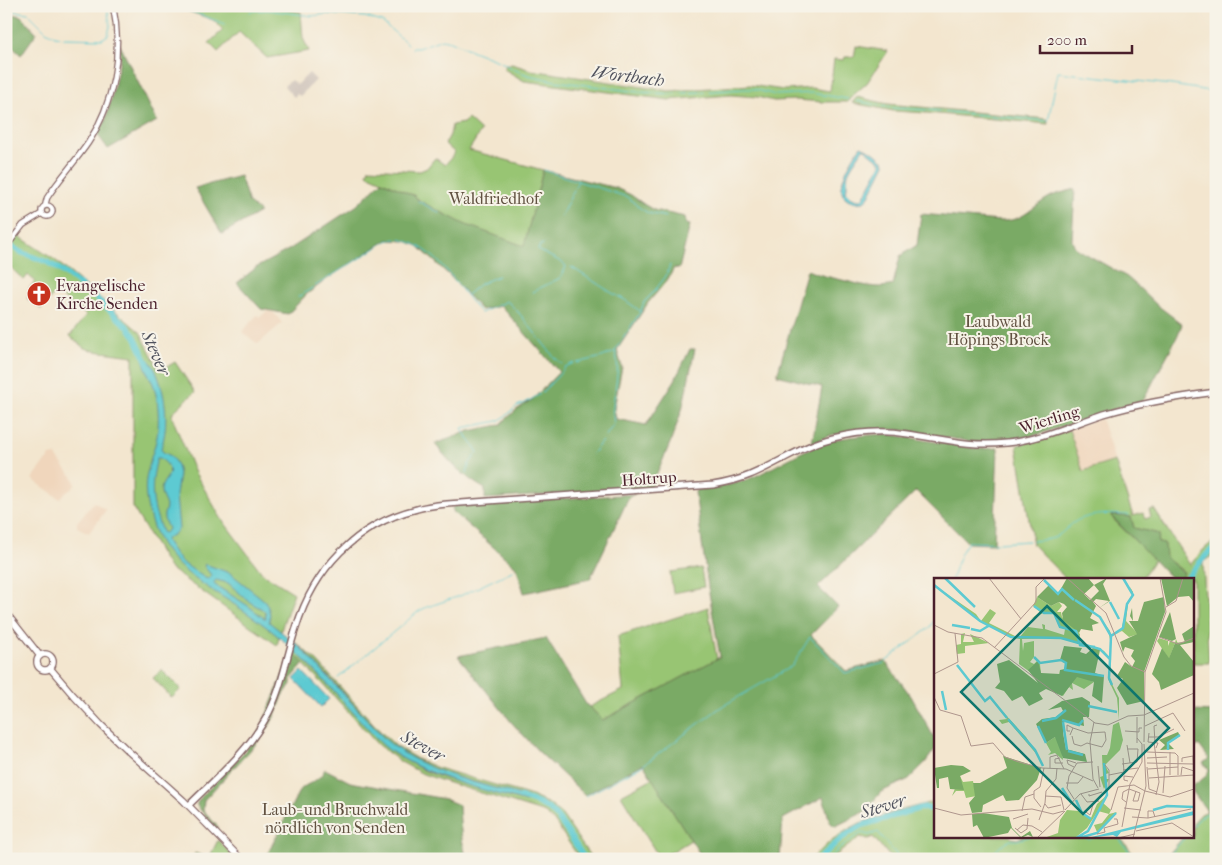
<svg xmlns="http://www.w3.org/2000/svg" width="1222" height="865" font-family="'IM FELL French Canon',serif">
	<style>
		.built { fill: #f0d6bc }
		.industrial { fill: #cec2b9 }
		.green { fill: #98c573; stroke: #71724f }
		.forest { fill: #7aaa65; stroke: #626448 }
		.water { fill: #5dcad2; stroke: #54747e; fill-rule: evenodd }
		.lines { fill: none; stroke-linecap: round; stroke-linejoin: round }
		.stream { stroke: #5dcad2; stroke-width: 1 }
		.river { stroke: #5dcad2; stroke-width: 5.5 }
		.tertiary-casing { stroke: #856564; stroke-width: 7 }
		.secondary-casing { stroke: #856564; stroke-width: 8 }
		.primary-casing { stroke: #856564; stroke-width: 8 }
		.tertiary { stroke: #fff; stroke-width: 4.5 }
		.secondary { stroke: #fff; stroke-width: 5 }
		.primary { stroke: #fff; stroke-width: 5.5 }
		.labels { text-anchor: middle; stroke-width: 4; stroke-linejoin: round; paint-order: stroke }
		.park-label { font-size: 16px; fill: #615141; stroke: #f7f3e8 }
		.poi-label { font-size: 16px; fill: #4a1f2b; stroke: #f7f3e8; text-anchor: start }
		.street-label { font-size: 16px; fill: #4a1f2b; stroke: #f7f3e8 }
		.water-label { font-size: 18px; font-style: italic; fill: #50525d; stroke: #f7f3e8 }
		.inset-river { fill: none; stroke: #5dcad2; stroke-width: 2.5 }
		.inset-road { fill: none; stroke: #af968d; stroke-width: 1 }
		.view { fill: #0f766e; fill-opacity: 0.15; stroke: #0f766e; stroke-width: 2.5 }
		.inset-edge { fill: none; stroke: #4a1f2b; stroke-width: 2.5 }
	</style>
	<rect width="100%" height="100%" fill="#f7f3e8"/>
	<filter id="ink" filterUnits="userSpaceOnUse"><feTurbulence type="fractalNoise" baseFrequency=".02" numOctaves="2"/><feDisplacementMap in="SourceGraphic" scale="10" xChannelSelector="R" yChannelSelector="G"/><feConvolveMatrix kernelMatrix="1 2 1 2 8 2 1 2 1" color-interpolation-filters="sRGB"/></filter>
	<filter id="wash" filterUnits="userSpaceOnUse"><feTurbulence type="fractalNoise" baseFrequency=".0096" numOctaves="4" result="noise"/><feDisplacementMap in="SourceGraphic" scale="20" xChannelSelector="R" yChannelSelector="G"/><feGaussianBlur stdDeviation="1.12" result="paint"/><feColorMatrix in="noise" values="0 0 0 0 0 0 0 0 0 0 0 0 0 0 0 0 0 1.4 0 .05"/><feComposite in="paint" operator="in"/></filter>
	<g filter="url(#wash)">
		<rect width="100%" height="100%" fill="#f3e6cf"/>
		<path class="built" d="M267 311 274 313 282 323 258 344 242 332 257 315 260 317Z
			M1100 419 1102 421 1115 461 1083 472 1069 430Z
			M55 455 74 479 75 484 73 488 65 493 60 499 32 479 50 456Z
			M94 502 106 510 89 533 77 527V522Z"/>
		<path class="industrial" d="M309 73 316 80 300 96 297 94 294 97 284 86 291 80 297 85Z"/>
		<path class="green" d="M174 6H269L301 12 303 38 309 51 267 58 239 32 218 52 209 43 223 30 213 20Z
			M856 46 888 51 867 83 850 98 848 102H822L797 100 774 101 757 97 731 95 669 100 524 81 504 69 505 66 512 64 531 70 669 91 750 85 784 90 811 88 830 91 834 59 844 60 845 57H854Z
			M857 97 888 104 1047 119 1048 124 927 113 893 111 852 103Z
			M468 119 481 131 469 150 543 170 525 246 484 262 415 196 367 174 369 168 420 171 427 168 435 158 445 165 455 153 445 144 450 135 452 125 463 123Z
			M17 235 55 260 140 332 160 371 175 362 195 392 173 412 172 417 194 471 221 518 262 573 294 593 283 624 277 645 169 568 133 508V356L94 351 84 348 70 336 86 315 56 292 41 309 27 298 32 292 29 289 35 281 28 275 24 280C3 261 2 260 17 235Z
			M1069 430 1083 471 1115 461 1133 516 1143 513 1145 519 1151 517 1149 510 1154 509 1190 565 1204 549 1216 539V553L1203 562 1209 663H1193V579H1180L1184 572 1166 558 1158 544 1159 534 1134 528 1131 517 1112 516 1113 519 1154 560 1141 579H1066L1033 545 1017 446 1018 445Z
			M701 568 704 587 673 593 670 572Z
			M708 607 717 659 603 720 589 707 623 690 618 636Z
			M294 641 317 661 381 732 397 747 419 760 438 768 529 795 549 804 562 815 592 859H580L555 822 545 813 443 781 423 774 401 762 378 745 324 685 292 652 293 649 335 692 381 743 393 753 425 771 444 778 526 802 528 798 447 774 428 767 396 749 385 739 331 679 299 646 294 643Z
			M162 670 181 689 172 698 153 678Z
			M653 778 691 840 660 859 621 795Z
			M1216 795V859H1163L1170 853 1184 836H1193V823L1201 814 1210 810Z
			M936 801V836H1010L1012 838 1017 839 1025 836H1084C1093 838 1109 836 1119 836L1137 859H892L873 837 868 839 860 837 831 859H811L833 839 849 829 860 823 895 812Z
			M218 840 235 858V859H193L195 853 209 858Z"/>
		<path class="forest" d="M6 9 12 14 21 16 36 32 35 35 21 55 6 41Z
			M120 45 157 121 108 149 98 135V132L105 122 112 96 120 59Z
			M543 170 616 188 631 195 645 205 654 210 685 217 686 224 690 225 679 269 674 268 668 279 648 303 617 350 622 367 614 408 616 419 646 425 675 380 690 349H695L682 410 671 441 651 488 485 499V489C464 477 450 463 435 444L469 431 500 425 516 410 533 399 559 372 501 306 481 310 449 275 418 246 406 241 387 240 330 277 307 294 288 314 261 309 237 283 257 267 290 249 356 206 382 181 415 196 418 200 464 224 524 246Z
			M240 176 249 203 260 212 222 234 195 188Z
			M1075 189 1072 240 1075 247 1081 251 1127 277 1135 284 1157 305 1182 324 1179 333 1143 401 1121 407 1040 434 1015 440 978 443 908 431 887 429 850 432 831 435 812 443 822 387 777 375 807 270C818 275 830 277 842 280 859 284 876 290 893 285L900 256 917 245 921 214 1000 221C1024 221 1029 209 1048 198 1056 193 1066 192 1075 189Z
			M887 434 978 449 998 448 994 544 968 543 916 491 818 587 838 607 811 635 846 671 885 661 911 696 936 741V748L925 763 909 779 881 792 864 812 836 826 833 825 830 822 823 797 783 819 780 859H703L643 764 585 795 539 752 512 723 458 656 546 638 586 704 603 720 720 657 708 587 695 492 696 490C714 488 732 485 749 479 777 467 803 448 833 440 851 436 869 435 887 434Z
			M635 494 629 497 590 579 524 593 517 569 515 566 454 513 452 508 454 506Z
			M1112 515 1131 517 1134 528 1159 534 1158 543 1165 544 1166 558 1184 573 1180 579H1172L1113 518Z
			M292 652 294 653 304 664 291 679V684L283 696 278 709 270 725 255 745 204 800 203 810 218 827 217 829 197 806V803L202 796 244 752 260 731Z
			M1193 711 1216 712V795L1210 810 1207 811 1193 792V786L1205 777 1209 770 1203 763 1209 759 1199 745 1193 749Z
			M325 769 350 782 445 799 459 805C460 823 461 841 467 859H265L298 793C306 781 317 785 325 769Z"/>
		<path class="water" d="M861 146 872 151 885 162V164L869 196 864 202C857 203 851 202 845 197 834 186 854 156 861 146ZM863 149H865L881 162V164L863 198 861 200C854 200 850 197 846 192 848 185 846 177 849 171 853 163 859 156 863 149Z
			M147 357C148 360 150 361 152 364 155 368 158 376 160 382 167 403 168 428 161 449L163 452 171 456 177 465 179 474 176 495 179 529 173 535 167 538 166 541 180 561 205 578 209 579 211 575 204 566 205 564 230 573 259 596 265 601 268 607 270 614 269 622 299 646 315 663 385 739C425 774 479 783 528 797L526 802C481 789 435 779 395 754 380 745 369 730 357 717 337 694 317 672 295 651 279 636 262 623 244 611 207 585 166 569 151 521 146 503 143 488 148 469 151 455 157 443 158 429 159 414 158 398 153 384 151 379 148 375 147 370 145 367 145 363 143 359ZM157 458H160C181 474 161 477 161 491 161 497 165 501 166 506 166 510 163 514 164 518 164 521 167 525 168 529L165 533 162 532 161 529C151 502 150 486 157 458ZM216 580 228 583 251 603 262 609 265 612 266 618H264L247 605 215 585 214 582Z
			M302 671 329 699 321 707 294 679Z"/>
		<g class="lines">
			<path class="stream" d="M9 6 14 11 28 13 46 31 55 36 64 38 102 39 108 35 110 26 107 6
				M176 6 225 24
				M250 12 251 11 268 10 312 16 327 14 365 17 382 22 408 44
				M412 48H418L442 39 451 41 473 51 503 63 513 69 528 75 556 81 639 92 670 94 744 89H753L776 95 811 93 848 99
				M857 101 893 108 928 110 1048 121 1058 72 1172 85 1216 92
				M544 170 627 197 640 208 648 213 666 217
				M575 187 578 181
				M418 201 440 213
				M560 218 574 190
				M399 239C439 247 455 286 481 313L507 301 519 313 554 357 562 364
				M571 267 612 293 625 300 640 311
				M532 292 560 278 563 274 566 266 561 262 538 250 540 245 544 244
				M467 295 480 284 498 276
				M298 297 387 241 396 239
				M577 363 602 357 615 352
				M605 437 614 424C614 419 612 413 613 408 614 393 621 365 615 351L641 311 644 302 653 293 666 276 670 265
				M592 454 602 441
				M467 473 469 464 478 452 463 431 462 428 483 424 498 421 506 416 517 406 525 403 540 394 558 376 565 367 574 363
				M1033 541C1040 540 1050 540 1056 537 1064 532 1070 524 1078 520 1094 513 1112 514 1129 515
				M952 579C956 565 959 554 968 542L997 543 1029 541
				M338 678 419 611 427 607 460 596 514 570
				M586 796 642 766 721 707 792 666 810 637 845 673 884 663 929 628 936 618
				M1193 826C1201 816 1203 813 1216 812
				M1081 836 1089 839 1099 836
				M1117 836 1135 859
				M827 859 853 838 862 833 869 835 878 832 900 859
				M987 859 1004 843 1011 840H1017L1031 836
				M1166 859 1186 836"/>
			<path class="river" d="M6 242 20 252 47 262 59 269 93 295 129 328 135 337 148 364
				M1186 579 1208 553 1216 546
				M520 797C530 800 541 803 550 810 564 823 574 843 585 859
				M819 859C832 846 846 833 863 825L924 807 929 809 936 806"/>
		</g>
	</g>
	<g filter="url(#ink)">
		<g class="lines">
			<defs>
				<path id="tertiary" d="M41.5 211a5.5 5.5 0 1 1 11 0a5.5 5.5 0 1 1-11 0Z
					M45 206 47 198C59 179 75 162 88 143 114 103 123 53 113 6
					M6 247 23 225 41 214"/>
				<path id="secondary" d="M189 805C216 778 247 752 266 718 282 690 286 658 296 628 314 569 356 524 417 509 427 506 437 505 447 504L713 485C725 483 738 480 750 475 777 464 803 445 833 438 857 432 883 430 908 434 943 439 969 447 1006 443 1039 440 1073 424 1104 414 1141 403 1178 397 1216 392"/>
				<path id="primary" d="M6 613 40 656
					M37 662a8 8 0 1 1 16 0a8 8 0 1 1-16 0Z
					M50 668 73 695 101 725 128 751 183 800 241 859"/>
			</defs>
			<use href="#tertiary" class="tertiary-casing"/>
			<use href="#secondary" class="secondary-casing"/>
			<use href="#primary" class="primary-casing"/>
			<use href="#tertiary" class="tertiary"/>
			<use href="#secondary" class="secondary"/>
			<use href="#primary" class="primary"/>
		</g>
	</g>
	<defs>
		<symbol id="church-disc" viewBox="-11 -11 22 22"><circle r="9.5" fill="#c8321e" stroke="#f7f3e8"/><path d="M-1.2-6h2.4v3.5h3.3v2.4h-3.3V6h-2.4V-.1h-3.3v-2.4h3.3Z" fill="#fff"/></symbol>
	</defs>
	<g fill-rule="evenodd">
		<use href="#church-disc" x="25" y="280" width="28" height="28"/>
	</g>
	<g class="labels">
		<g class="park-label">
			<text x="494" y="204">Waldfriedhof</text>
			<text x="998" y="327">Laubwald<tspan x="998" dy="18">Höpings Brock</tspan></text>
			<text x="335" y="815">Laub- und Bruchwald<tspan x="335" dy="18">nördlich von Senden</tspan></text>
		</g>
		<g class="poi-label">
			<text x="56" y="291">Evangelische<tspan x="56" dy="18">Kirche Senden</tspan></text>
		</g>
		<g class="street-label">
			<text transform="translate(1049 419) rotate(-17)" y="6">Wierling</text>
			<text transform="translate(649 478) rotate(-4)" y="6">Holtrup</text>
		</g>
		<g class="water-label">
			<text transform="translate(628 76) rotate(7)" y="6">Wortbach</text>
			<text transform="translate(156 353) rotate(66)" y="6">Stever</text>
			<text transform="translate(423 746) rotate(29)" y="6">Stever</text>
			<text transform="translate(883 806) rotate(-17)" y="6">Stever</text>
		</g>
	</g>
	<g transform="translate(934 578)">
		<rect width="260" height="260" fill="#f3e6cf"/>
		<path d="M0 7 42 36 47 43 56 31 62 35 55 45 85 60 94 49 109 51 108 46 111 47V51L130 57 131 51 125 48 119 34 109 35 97 41 106 34 99 28 103 19 117 28 125 24 128 28 123 34H127L128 39 146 56 145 65 162 69 170 73 176 80 177 88 175 100 185 120V142L183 120 174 101 176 83 169 74 128 60 88 61 89 73 90 65 100 63V79L96 84 100 86 103 83 106 86 107 96H125L126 92H131L160 104 150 111 138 105 139 112 135 109 129 118 85 86 86 61 76 59 47 43ZM196 9 199 14V17L194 26 192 43 204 56 195 59 188 53 178 58 177 67 174 51 166 39 157 35 166 39 176 53 177 58 187 53 193 27 198 17ZM31 55 29 64H40L36 56 55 65 31 68V75L23 76 22 67 27 66V56ZM225 60 234 63V68L236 63 241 65 242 61 244 66 241 65 235 81 223 63ZM56 120 92 159 105 179 75 144 68 146 65 142 73 141ZM185 144 189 162 186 172 171 187 175 195 172 196V201H175L170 211 166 199 169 198 168 177H173L176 170 179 147ZM121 159 127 161 129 182 121 175 114 177 117 174 112 165ZM26 198 29 204 39 203 42 218 32 220 30 213H22L18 218ZM172 218 169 225 177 232 175 236 183 234 163 254 160 247 168 245 175 236 164 233 153 250 141 260H110L124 255 126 242 133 232 145 233 157 240 163 226Z" fill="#98c573"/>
		<path d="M133 0H154L160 7 150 16 156 22 165 13 160 7 173 0 169 6 176 23 165 30 175 23 162 21 159 24 162 28 156 40 165 45 158 47 159 53 147 51 145 55 129 42 128 35 133 29 130 26 125 24 117 28 103 19 115 7 124 16ZM227 0H260V24L255 18 244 19 233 28ZM230 19 231 34 210 94V123L193 127 183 110 189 101 183 98 191 84 198 89 201 83 197 78 200 72 191 69 189 74 186 64 203 56 195 43H199L196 38 198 30 199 43H204L210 24ZM236 34 242 61 238 63 225 59ZM260 48V64L246 67 260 84V97L227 112 225 104 218 96 228 70 223 63 235 80 241 65 251 64 248 56ZM130 68 148 70 146 74 152 76 159 70 166 72 161 95 170 98 168 125 158 118 160 104 143 99 128 118 112 111 105 115 109 121 95 128 88 118 78 123 70 113 61 110 66 104 63 86 75 82 104 105 94 92 104 83 107 95 126 96V92L131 91V85L126 82ZM148 119 156 124 155 139H149L150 148 130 143 129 155 132 171 151 176 153 184 129 180 121 159 112 165 102 146 108 141 122 139 129 133 127 129 114 132 128 123ZM244 154 246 158 234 165 240 171 226 172 231 167 225 162ZM69 178 107 190 103 202 85 222 72 223 69 217 49 227 48 234 38 235 35 225 41 218 39 205H46L73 190ZM17 187 29 188 37 193 26 198 30 212 16 211 14 199 5 201V210H3L0 190ZM49 235 75 239 78 250 87 259 96 253 99 259 94 257 87 260 77 250 74 255 50 260 43 247 39 249 38 236Z" fill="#7aaa65"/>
		<path d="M260 233V237L255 238 187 254 183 259 179 257 154 260Z" fill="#5dcad2"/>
		<path class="inset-river" d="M11 0 41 29M110 2 124 16 128 11 140 22M0 7 46 43 77 59 127 60 166 71 176 81 175 100 178 107M141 22 166 39 177 58M176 24 185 41M100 28 110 35H120L126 49 142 53 146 67 161 69M18 47 36 50M37 51 46 53 56 47M100 79 106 85 127 82 132 85 131 92 170 98M176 82 177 58 189 50 193 26 199 17 189 0M23 87 51 123 56 119 73 140M8 113 12 132M154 128 183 134M74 141 101 172 109 188M128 142 145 147 149 142M108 143 122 140 132 132M129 144 133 172M104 148 112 165M234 172V165L246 157M134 173 149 177M128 210 137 224M142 222 148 235 157 241M219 232 233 228 260 229M142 260 154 253 173 217 170 185M145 260 163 255 182 235"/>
		<path class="inset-road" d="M55 0 87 41M133 0 172 35 190 79 197 88 211 94M232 29 242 23 249 0M0 47 14 54 48 60 161 145 174 147 194 138 210 137M225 59 244 66 260 60M60 70 102 24V9L111 0M0 96 24 84 21 55M0 119 6 132 27 138 37 168 59 165 71 179 85 184 108 190 132 191 159 203M210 137 260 115M203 139V165M160 144 156 164 159 201 164 210M211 148 239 135 251 153M136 153H133V147L139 150M191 153 205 154V150H208M215 155 214 164 224 165 222 170M136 157 139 150 154 155 171 154 172 162M138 158 140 166 147 168 153 165 168 169 172 162M215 159H224L240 151M210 164 211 94 232 34 226 0M220 164 225 204 222 217M221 165 220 148 223 147M193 167 196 185M213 174 241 175 244 178V197M126 180 121 181V185H129M213 180 233 179M248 184V180L259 178 260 196M213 185 259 186M188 186 203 184 204 171H193M171 187 175 192V209M164 188 166 209M140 189 134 186 133 182 142 185M213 189 215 211 223 214M116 190V179L123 177 130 191M214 191 244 189M189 192 204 190M175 197 190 194 189 180M236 197V174M247 197 248 189 260 193M215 200 260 197M194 203 190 202V198L199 199M132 205H144L149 199M106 209 100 213V220L107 229M106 209 110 190M184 209 200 207 211 213M195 211 206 215 204 223H199L202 213M211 213 236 219 260 211M229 215 231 188M147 216 153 224 165 223M155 216V218L168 214M111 218 127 219 130 232M140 221 133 210 135 198 143 185 159 184M192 224 188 221 189 214 195 211M111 226 114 230 127 227M0 230 27 237 98 231 119 236 130 233M190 230 207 232M131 232 146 216 165 211M177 232 184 209M88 233 91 219 100 216M152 234 156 237 160 223M198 239 214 240 257 231M214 240V233H219L221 239M79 241 94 236M105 242 111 225 112 213 122 201 123 190M188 249 196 206 208 184V166L203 160M81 250 87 255 93 251 94 240M83 252 89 247 98 248 108 254M202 253 238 245 260 259M163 256 171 254 170 250 184 246 183 241H180M103 260 131 233M184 260 201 256M199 260 212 208 210 166"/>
		<path class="view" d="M113 28 235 150 149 236 27 114Z"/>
		<rect width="260" height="260" class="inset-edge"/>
	</g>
	<rect width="1222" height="865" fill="none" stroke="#f7f3e8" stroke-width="25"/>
	<path d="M1040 45v8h92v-8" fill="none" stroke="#4a1f2b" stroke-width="2.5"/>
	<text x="1047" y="45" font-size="15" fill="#4a1f2b" stroke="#f7f3e8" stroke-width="4" paint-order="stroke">200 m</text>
</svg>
